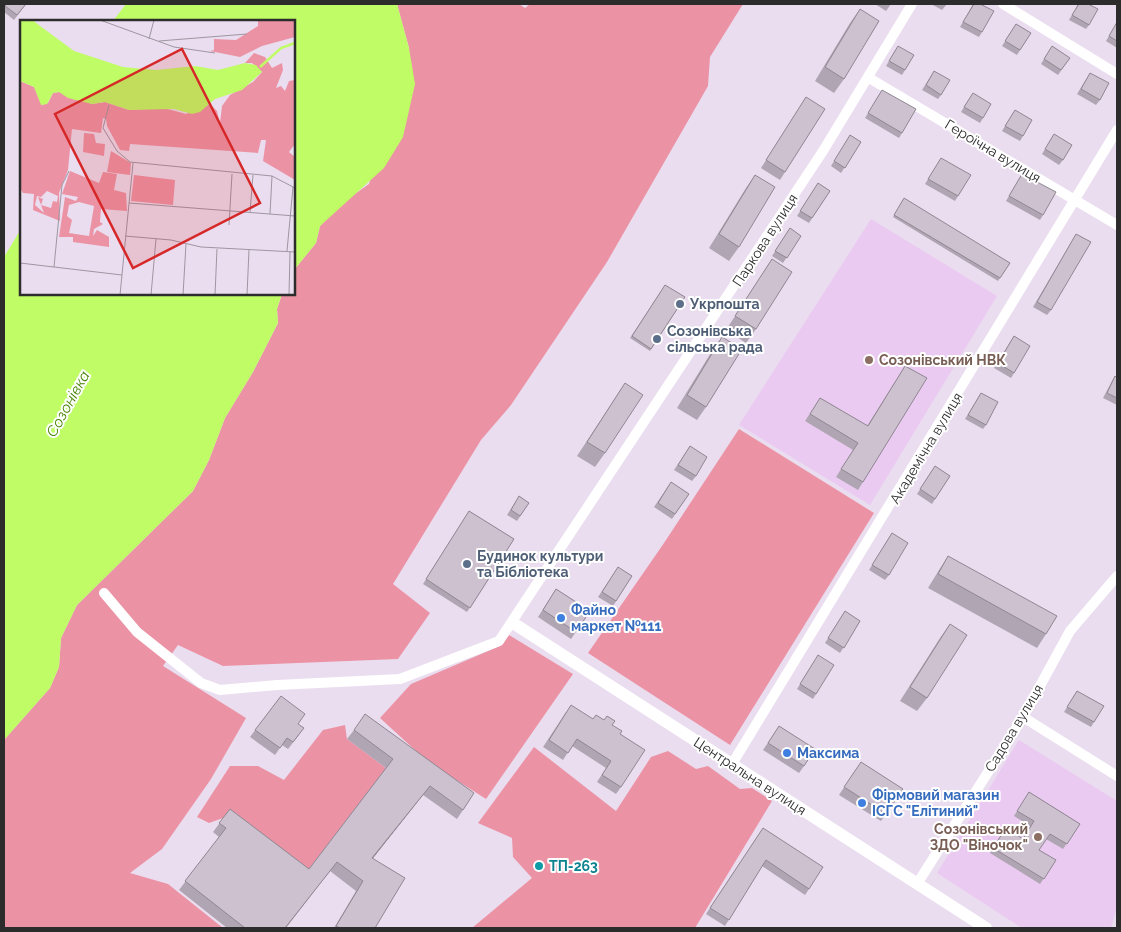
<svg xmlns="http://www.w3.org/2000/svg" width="1121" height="932" font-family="Raleway,sans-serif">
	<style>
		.education { fill: #ebcaf2 }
		.green { fill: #eb93a5 }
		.water { fill: #bffc65 }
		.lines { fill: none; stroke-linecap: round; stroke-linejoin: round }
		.minor { stroke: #fff; stroke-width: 10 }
		.tertiary { stroke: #fff; stroke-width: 12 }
		.wall { fill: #b0a6b3 }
		.shaded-wall { fill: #908792 }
		.building { fill: #cdc1d0; stroke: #908792 }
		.service-dot { fill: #5c6f8a; stroke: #fff; stroke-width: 2 }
		.education-dot { fill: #8d6e63; stroke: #fff; stroke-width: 2 }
		.shop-dot { fill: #3f7fe0; stroke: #fff; stroke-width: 2 }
		.culture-dot { fill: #0f9aa8; stroke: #fff; stroke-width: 2 }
		.labels { text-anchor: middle; stroke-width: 4; stroke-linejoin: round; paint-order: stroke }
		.street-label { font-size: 14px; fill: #2c2c2c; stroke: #fff }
		.service-label { font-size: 14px; font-weight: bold; fill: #4e5e75; stroke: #fff; text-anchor: start }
		.education-label { font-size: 14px; font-weight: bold; fill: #785e54; stroke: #fff; text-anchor: start }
		.shop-label { font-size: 14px; font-weight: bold; fill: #366cbe; stroke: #fff; text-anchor: start }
		.culture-label { font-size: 14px; font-weight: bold; fill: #0d838f; stroke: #fff; text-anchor: start }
		.water-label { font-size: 15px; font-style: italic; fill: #478504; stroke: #fff }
		.inset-river { fill: none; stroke: #bffc65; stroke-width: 2.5 }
		.inset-road { fill: none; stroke: #9e96a1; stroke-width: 1 }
		.view { fill: #d62828; fill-opacity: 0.15; stroke: #d62828; stroke-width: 2.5 }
		.inset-edge { fill: none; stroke: #2c2c2c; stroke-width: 2.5 }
	</style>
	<rect width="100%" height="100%" fill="#eaddef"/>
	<path class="education" d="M871 219 997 296 870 505 739 425Z
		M1019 740 1117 801V907L1111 928H1022L937 873Z"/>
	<path class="green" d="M397 4H519L525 8 530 4H743L710 57 708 86 607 262 511 405 481 440 393 584 430 613 398 659 223 666 178 645 163 666 246 718 211 779 162 849 130 873 168 884 223 928H4V740L50 688 59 667 61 638 77 605 193 491 209 460 225 418 253 372 278 323 277 309 282 294H294V270L316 243 320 226 345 201 369 184 409 48Z
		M739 429 874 513 730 745 588 653 664 543Z
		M509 635 573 674 486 799 428 762 380 718 411 684 500 646Z
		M345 725 347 739 386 768 302 878 223 818 209 823 197 817 230 766H258L284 780 323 730Z
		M534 747 616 811 651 757 668 751 696 769 708 766 740 789 752 788 772 801 695 928H472L532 878 513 857 512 838 478 823Z"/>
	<path class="water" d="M126 4H397L409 48 415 84 403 137 384 168 320 226 316 243 294 270V21H113Z
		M21 229V294H282L277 309 278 323 253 372 225 418 209 460 193 491 77 605 61 638 59 667 50 688 4 740V257Z"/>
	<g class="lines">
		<path class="minor" d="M1003 4 1117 74
			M869 78 1117 225
			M104 593 137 632 201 683 220 690 277 685 400 679 499 641 823 151 912 4
			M1023 717 1117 776
			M732 764 1117 130
			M917 884 1023 717 1070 631 1117 576"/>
		<path class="tertiary" d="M513 623 986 928"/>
	</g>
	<path class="wall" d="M6 4H26L14 20 4 12V7Z
		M875 4H891L886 11Z
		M931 4H947L942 10Z
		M973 4 982 32 979 37 960 27Z
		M1078 4H1088L1089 25 1086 29 1069 20Z
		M860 9 844 79 834 93 815 81 850 23Z
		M1117 22V48L1106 41Z
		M1016 24 1031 33 1017 55 1002 46Z
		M898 46 905 70 902 75 886 66Z
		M1052 46 1070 58 1058 75 1041 64Z
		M934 71 941 95 938 99 922 90Z
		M1090 73 1100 100 1096 105 1077 94Z
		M882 90 902 133 899 138 865 118Z
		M973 93 983 118 980 123 961 112Z
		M806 97 785 172 780 180 761 168Z
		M1015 110 1023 136 1020 141 1002 131Z
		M850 135 861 142 841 173 831 166Z
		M1051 139 1063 160 1059 165 1042 154Z
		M941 158 958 196 955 201 925 184Z
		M1022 174 1043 215 1040 220 1006 201Z
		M755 175 739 247 729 261 709 248 746 188Z
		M818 183 830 191 809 223 797 216Z
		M902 201 1010 263 998 281 893 217Z
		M790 228 801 236 783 263 772 256Z
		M1076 234 1051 310 1047 315 1033 307Z
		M772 259 756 329 746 343 726 330Z
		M665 285 685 297 650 351 630 338Z
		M1014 336V373L1011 378 994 368Z
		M722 337 706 407 697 420 677 408 712 351Z
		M905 366 863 482 858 490 836 477 853 450 805 421 820 398 867 426Z
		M1115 376 1117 378V405L1103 398 1112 381Z
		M625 383 605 453 595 467 577 456Z
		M981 393 986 425 983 429 965 419Z
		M690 446 696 476 692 481 674 470Z
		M935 466 950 476 932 504 917 494Z
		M671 482 689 494 672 519 654 507Z
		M519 496 529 503 517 521 507 515Z
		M469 511 514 539 467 612 423 584Z
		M892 533 889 575 885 580 869 570Z
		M948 556 1046 634 1037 648 928 588 939 570Z
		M618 567 632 576 613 606 598 597Z
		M556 589 590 611 571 639 538 617Z
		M845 611 860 621 840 653 825 643Z
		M950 624 927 698 917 711 900 701 940 638Z
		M815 660 816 694 813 699 797 689Z
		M1077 691 1094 722 1091 727 1064 712Z
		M281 696 298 724 299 735 288 749 282 745 275 755 250 737Z
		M566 712 612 725 620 734 621 787 616 794 597 782 606 768 572 746 563 760 543 747Z
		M779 726 804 766 799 773 763 750Z
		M354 730 463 810 457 819 423 795 373 858 375 928H334L356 891 330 871 286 928H227L179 890 219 837 213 832 230 809 309 869 386 768 347 739Z
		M856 769 886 814 881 821 839 795Z
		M1029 792 1080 824 1063 849 1046 839 1039 850 1056 860 1040 884 990 853 1002 833 1023 838 1030 826 1014 816Z
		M763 828 809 889 805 895 762 866 725 926 706 914Z"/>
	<path class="shaded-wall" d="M430 786 423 795 366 867 372 858Z"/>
	<path class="building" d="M6 4H26L17 15 5 6Z
		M974 4H980L994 11 982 32 963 22Z
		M1079 4H1088L1098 9 1089 25 1072 15Z
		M860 9 879 21 844 79 825 67Z
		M1117 22V41L1109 36Z
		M1016 24 1031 33 1020 50 1005 41Z
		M898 46 914 55 905 70 889 61Z
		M1052 46 1070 58 1061 70 1044 59Z
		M934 71 950 80 941 95 926 85Z
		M1090 73 1109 83 1100 100 1081 89Z
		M882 90 916 109 902 133 868 113Z
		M973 93 991 104 983 118 964 107Z
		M806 97 825 109 785 172 766 160Z
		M1015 110 1032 120 1023 136 1005 126Z
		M1054 134 1072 145 1063 160 1045 149Z
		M850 135 861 142 845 168 834 161Z
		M941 158 971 175 958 196 928 179Z
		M1022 174 1056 192 1043 215 1009 196Z
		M755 175 775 187 739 247 719 234Z
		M818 183 830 191 812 218 800 211Z
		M904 198 1010 263 1000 278 894 215Z
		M790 228 801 236 787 258 775 251Z
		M1076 234 1091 242 1051 310 1037 302Z
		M772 259 792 272 756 329 735 316Z
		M665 285 685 297 651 349 632 336Z
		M1014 336 1030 346 1014 373 998 363Z
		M722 337 742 349 706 407 687 395Z
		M905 366 927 378 863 482 841 469 858 443 810 414 820 398 868 426Z
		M1115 376 1117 378V398L1107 393Z
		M625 383 643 395 605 453 587 442Z
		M981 393 998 402 986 425 968 415Z
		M690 446 707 457 696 476 678 465Z
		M935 466 950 476 935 499 920 489Z
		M671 482 689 494 675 514 658 503Z
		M519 496 529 503 520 516 511 510Z
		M469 511 514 539 470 608 426 579Z
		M892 533 908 543 889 575 872 565Z
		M948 556 1057 616 1046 634 938 574Z
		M618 567 632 576 616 601 602 592Z
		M556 589 590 611 576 632 543 610Z
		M845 611 860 621 844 648 828 638Z
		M950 624 967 635 927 698 910 687Z
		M818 655 834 665 816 694 800 684Z
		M1077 691 1104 706 1094 722 1067 707Z
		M281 696 305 714 298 724 304 728 293 742 287 738 280 748 255 730Z
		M571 705 593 719 596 715 604 720 607 716 615 721 612 725 622 731 620 734 645 750 621 787 602 775 611 761 577 739 568 753 549 740Z
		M365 714 474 793 463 810 430 786 372 858 405 878 375 928H340L336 926 363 881 337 862 285 928H245L185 881 226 828 219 823 230 809 309 869 393 759 354 730Z
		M779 726 815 749 804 766 768 743Z
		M861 762 903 789 886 814 844 787Z
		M1029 792 1080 824 1067 844 1050 834 1039 850 1056 860 1044 879 993 848 1006 828 1023 839 1034 821 1017 811Z
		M763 828 823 867 809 889 766 860 729 920 710 908Z"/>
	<g class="service-dot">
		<circle cx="680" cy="304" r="5"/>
		<circle cx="657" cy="339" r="5"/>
		<circle cx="467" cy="564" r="5"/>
	</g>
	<g class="education-dot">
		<circle cx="869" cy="360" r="5"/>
		<circle cx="1038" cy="837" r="5"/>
	</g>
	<g class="shop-dot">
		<circle cx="561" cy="618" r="5"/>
		<circle cx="787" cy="753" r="5"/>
		<circle cx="862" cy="803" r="5"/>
	</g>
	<circle class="culture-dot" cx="539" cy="866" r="5"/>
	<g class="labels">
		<g class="street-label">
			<text transform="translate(993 151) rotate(31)" y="5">Героїчна вулиця</text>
			<text transform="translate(765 240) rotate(-57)" y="5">Паркова вулиця</text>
			<text transform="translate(926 448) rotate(-59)" y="5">Академічна вулиця</text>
			<text transform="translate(1014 728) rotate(-59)" y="5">Садова вулиця</text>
			<text transform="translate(750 776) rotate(33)" y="5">Центральна вулиця</text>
		</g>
		<g class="service-label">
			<text x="690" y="309">Укрпошта</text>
			<text x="667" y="336">Созонівська<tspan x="667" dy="16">сільська рада</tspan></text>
			<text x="477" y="561">Будинок культури<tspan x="477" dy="16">та Бібліотека</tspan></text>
		</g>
		<g class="education-label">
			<text x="879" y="365">Созонівський НВК</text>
			<text x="1028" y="834" text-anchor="end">Созонівський<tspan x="1028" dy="16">ЗДО "Віночок"</tspan></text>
		</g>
		<g class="shop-label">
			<text x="571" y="615">Файно<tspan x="571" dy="16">маркет №111</tspan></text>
			<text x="797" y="758">Максима</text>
			<text x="872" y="800">Фірмовий магазин<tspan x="872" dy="16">ІСГС "Елітиний"</tspan></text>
		</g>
		<g class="culture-label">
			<text x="549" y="871">ТП-263</text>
		</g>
		<g class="water-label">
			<text transform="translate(68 404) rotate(-61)" y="5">Созонівка</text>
		</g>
	</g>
	<g transform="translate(20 20)">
		<rect width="275" height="275" fill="#eaddef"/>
		<path d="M238 0H275V17L242 26 220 37 190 31 194 30V19L216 20 238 6ZM234 33 245 37 252 48 262 43 263 50 256 68 261 66 265 71 269 61 275 60V124L269 132 275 137V160L243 141 246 120H241L238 133 110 124 109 131 100 130 87 106 86 99 83 98 81 113 52 109 48 150 39 173 40 201 13 190 14 174 3 173 0 168V61L14 67 22 85 28 83 33 73 39 72 72 84 85 82 109 90 144 88 166 94 190 84 197 91 200 103 202 86 210 75 233 62 242 52 232 43H225ZM27 171 38 176 37 182 33 181 31 188 21 185 23 179 18 177 24 193 15 185 17 176 21 177ZM64 113 74 114 76 123 85 124 84 136 63 132ZM91 131 111 143 110 155 87 152ZM50 151 79 163 83 152 97 154 94 170 106 173 107 191 81 189 80 202 83 204 74 209 73 216 77 210 89 217V227L53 222V217H39L45 177 56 181 58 177 42 174ZM59 182 74 186 69 216 49 213 52 200 47 196 49 185ZM114 155 155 160 153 185 111 181Z" fill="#eb93a5" fill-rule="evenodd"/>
		<path d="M0 0H12L54 31 103 47 136 50 175 46 198 50 225 43 236 45 242 52 222 70 195 79 180 92 172 94 154 89 109 90 85 82 72 84 48 78 39 72 33 73 27 84 21 85 14 67 0 61Z" fill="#bffc65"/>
		<path class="inset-river" d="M240 47 261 28 275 23"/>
		<path class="inset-road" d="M80 0 154 27 195 33M129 19 134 0M139 21 227 14M89 85 83 108 97 131 110 142 252 156 275 168M109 183 275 196M230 192 233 155M250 194 252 156M209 205 212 154M105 216 151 220 181 227 275 232M267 231 273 167M0 243 102 255M34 247 42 165 49 151M100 275 113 143M131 275 136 219M163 275 166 224M195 275 197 229M227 275 229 230M269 275 270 232"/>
		<path class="view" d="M162 29 240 183 113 248 35 94Z"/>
		<rect width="275" height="275" class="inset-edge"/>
	</g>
	<rect width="1121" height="932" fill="none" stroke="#2c2c2c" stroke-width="10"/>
</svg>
